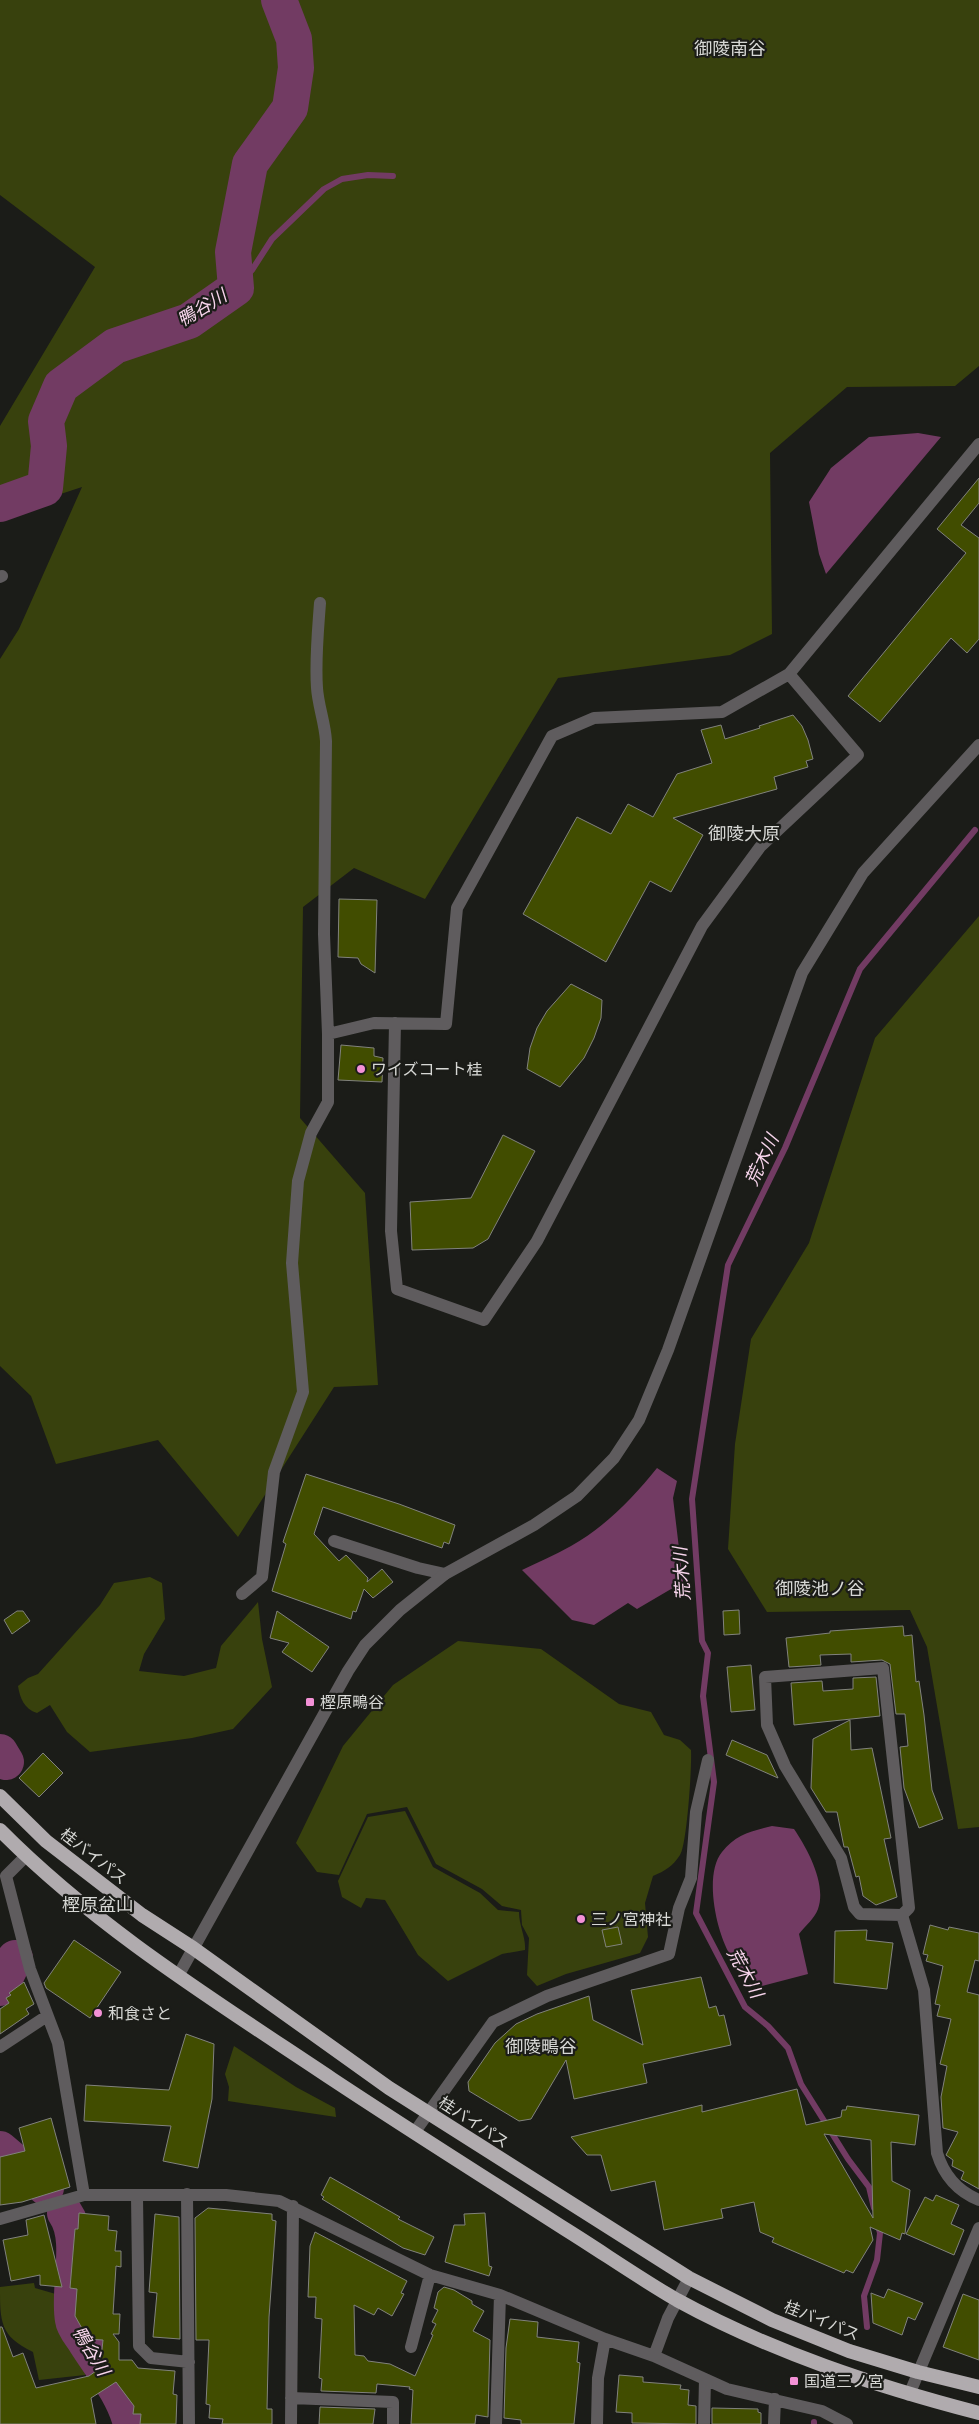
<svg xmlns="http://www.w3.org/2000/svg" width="979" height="2424" font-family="'DM Sans','Noto Sans JP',sans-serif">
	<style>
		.green { fill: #38410d }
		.water { fill: #723b63 }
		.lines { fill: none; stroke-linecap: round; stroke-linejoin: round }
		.stream { stroke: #723b63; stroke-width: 6 }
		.river { stroke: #723b63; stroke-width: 36 }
		.building { fill: #414d00; stroke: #81827d; fill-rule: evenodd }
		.minor { stroke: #5f5c5e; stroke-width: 12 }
		.tertiary { stroke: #5f5c5e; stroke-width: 12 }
		.trunk { stroke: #b0abae; stroke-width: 14 }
		.poi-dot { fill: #f391d6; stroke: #1b1c18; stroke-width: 2 }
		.labels { text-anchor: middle; stroke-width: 4.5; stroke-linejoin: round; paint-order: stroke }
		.poi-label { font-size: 16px; fill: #d7d8d5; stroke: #1b1c18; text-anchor: start }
		.street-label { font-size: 16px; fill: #d7d8d5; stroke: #1b1c18 }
		.neighbourhood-label { font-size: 18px; fill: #d7d8d5; stroke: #1b1c18 }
		.water-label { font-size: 18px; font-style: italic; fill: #f8d5ec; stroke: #1b1c18 }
	</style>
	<rect width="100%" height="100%" fill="#1b1c18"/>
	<path class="green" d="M0 0H979V366L955 386 847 387 770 453 772 634 730 655 558 678 425 899 354 868 303 907 300 1118 365 1193 378 1385 334 1387 238 1537 158 1440 56 1464 31 1396 0 1366V659L19 629 82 487 0 514V426L95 267 0 195Z
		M979 916V1827L958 1829 927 1647 910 1610 767 1612 728 1549 735 1444 751 1339 809 1243 875 1038Z
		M150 1577 162 1583 165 1619 144 1654 139 1671 184 1676 216 1668 221 1646 258 1602 262 1639 272 1687 233 1729 192 1738 90 1752 67 1732 50 1705 37 1713C24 1709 20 1698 18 1686L28 1678 38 1674 100 1605 114 1583Z
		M458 1641 541 1649 619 1704 651 1712 664 1735 680 1740 691 1750C692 1766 687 1845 680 1855 673 1866 665 1871 653 1876L645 1903 648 1937 640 1953 566 1974 537 1986 527 1975 529 1938 522 1925 521 1910 502 1906 482 1889 436 1864 407 1807 367 1814 339 1875 317 1872 296 1843 343 1746 393 1685Z
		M405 1811 433 1867 480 1893 498 1910 519 1912C519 1926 526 1937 525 1950L502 1954 448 1981 418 1955 385 1900 366 1898 361 1908 342 1897 338 1881 368 1817Z
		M234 2046 296 2087 335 2108 336 2117 228 2101 229 2087 225 2074Z
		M34 2283 35 2288 66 2297 68 2326 92 2362 85 2375 39 2380 33 2352C0 2336 0 2322 0 2287Z"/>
	<path class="water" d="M918 433 941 437 826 574 819 554 809 502 831 468 869 437Z
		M657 1468 677 1481 673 1498 683 1582 637 1609 628 1603 594 1625 572 1620 522 1570C538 1562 555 1555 571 1546 605 1527 633 1498 657 1468Z
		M772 1826 794 1829C807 1848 827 1884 818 1909 815 1918 805 1926 799 1934L808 1974 758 1987C750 1978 739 1969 732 1958 717 1936 703 1875 722 1852 735 1835 751 1831 772 1826Z"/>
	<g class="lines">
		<path class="stream" d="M236 288 252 270 272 239 324 189 342 179 368 175 393 176
			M874 2208 869 2187 848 2159 801 2084 788 2048 768 2026 745 2007 696 1913 714 1782 703 1696 708 1653 702 1641 692 1499 728 1265 785 1148 860 969 975 830
			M867 2327 864 2296 877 2260 880 2233 878 2225
			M814 2424V2422"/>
		<path class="river" d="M0 504 45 488 49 446 46 421 61 386 115 346 189 321 236 288 233 252 250 164 290 108 296 68 294 39 279 0
			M0 1752 6 1762
			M0 1988 15 1958
			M0 2149 46 2188
			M65 2213C84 2240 67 2289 73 2320 74 2328 82 2336 86 2343 102 2368 124 2395 131 2424"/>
	</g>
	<path class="building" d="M979 478V503L961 525 979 538V639L967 653 951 638 880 722 848 696 966 553 937 529Z
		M793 715 802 726 808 740 813 759 806 761 808 767 774 777 777 789 673 818 703 835 671 892 650 881 606 962 523 914 577 817 611 834 628 804 653 817 677 774 712 763 701 730 721 725 725 739 760 728 759 726Z
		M339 899 377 900 375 973 361 964 358 958 338 957Z
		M571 984 602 1000 601 1018 594 1038 584 1058 560 1087 527 1069 530 1048 537 1028 547 1011Z
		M341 1045 374 1048V1056L383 1058 382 1082 338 1080Z
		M503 1135 535 1151 488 1239 473 1248 412 1250 410 1202 471 1198Z
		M306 1474 399 1504 455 1525 449 1544 444 1542 442 1548 323 1507 314 1534 339 1561 346 1555 368 1578 367 1582 382 1569 393 1582 373 1598 364 1589 356 1612 353 1611 351 1619 272 1591 286 1544 283 1542Z
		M739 1610 740 1634 724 1635 723 1611Z
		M17 1611H23L30 1621 12 1634 4 1620Z
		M277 1611 329 1647 312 1672 282 1652 289 1643 270 1638Z
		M903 1626 904 1636 912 1635 916 1682 919 1681 924 1715 932 1790 943 1819 919 1828 904 1788 900 1747 908 1746 905 1714H896L890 1664 882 1660 851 1662V1654L820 1655 821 1665 789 1667 786 1638 830 1633V1631Z
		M751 1665 755 1710 731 1712 727 1667Z
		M876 1677 880 1716 794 1725 791 1683 822 1681 823 1691 853 1689V1678Z
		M850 1720 851 1750 872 1748 891 1838 884 1839 897 1897 876 1905 863 1896 859 1876 856 1877 848 1847H844L837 1812H826L811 1788 813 1739Z
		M732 1740 767 1755 778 1778 726 1755Z
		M43 1753 63 1773 39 1797 19 1778Z
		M930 1925 948 1930 949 1927 979 1933V1961L975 1960 967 1992 979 1995V2189L961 2179 964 2172 952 2166 953 2160 946 2155 958 2132 943 2128 941 2097 947 2066 940 2064 951 2019 937 2016 940 2005 935 2004 943 1966 926 1961 928 1955 923 1954Z
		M618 1927 622 1944 606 1947 602 1930Z
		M867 1930 866 1940 893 1943 887 1989 834 1983 835 1931Z
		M74 1940 121 1972 90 2018 46 1988 44 1983Z
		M701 1977 709 2008 716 2006 719 2016 724 2015 731 2045 643 2064 647 2083 574 2099 566 2060 531 2119 519 2121 469 2091 468 2082 495 2043 516 2024 537 2014 589 1996 593 2020 643 2045 631 1990Z
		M24 1982 34 2004 26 2009 29 2014 0 2034V2009L9 2003 6 1998 11 1995 9 1993Z
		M186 2034 214 2044 212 2099 198 2168 163 2161 171 2126 84 2121 86 2085 169 2090Z
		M797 2089 806 2125 841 2117 842 2110H846L847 2106 919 2115 915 2145 891 2142 892 2181 910 2190 905 2234 902 2233 900 2240 870 2227 873 2240 853 2273 846 2270 844 2273 772 2242 774 2238 760 2232 754 2202 721 2209 723 2218 664 2230 655 2181 611 2191 601 2155H587L571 2137 702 2105V2112ZM824 2134 871 2140 873 2218Z
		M51 2118 70 2187 22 2202 0 2205V2157L25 2151 19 2128Z
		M330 2177 400 2217 398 2219 434 2237 425 2255 403 2248 322 2199 324 2197 321 2195Z
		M936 2195 959 2205 951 2224 964 2230 954 2255 906 2234 925 2197 933 2201Z
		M208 2208 272 2214V2220L276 2221 269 2317 267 2409H272V2424H222L223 2419 209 2418 210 2405 206 2404 209 2340H196L195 2218Z
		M79 2213 109 2216 108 2230 117 2231 115 2251H121V2267L116 2266 113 2314H120L119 2334H113L119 2342V2360H132L138 2368 175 2371 173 2394 177 2395 176 2424H140L141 2414H133L134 2406 116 2382 91 2398 96 2424H0V2327H2L13 2357 23 2353 36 2388 89 2376 100 2368 103 2340 88 2339 75 2316 77 2289 70 2288 75 2229H78Z
		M485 2213 489 2266 492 2267 489 2276 445 2262 454 2225H465L464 2214Z
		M155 2214 179 2217 180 2339 153 2337 157 2293 149 2292Z
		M44 2215 62 2287 40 2285V2275L11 2281 3 2240 28 2235 26 2220Z
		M315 2232 407 2281 401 2293 404 2294 392 2316 378 2308 374 2315 354 2305 355 2355 364 2356 368 2361 390 2364 415 2376 433 2335 431 2334 436 2324 432 2322 438 2310 434 2308 438 2292 444 2287 454 2290 472 2301V2304L484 2311 473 2331 490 2340 488 2417 476 2415 475 2424H411L413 2390 409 2389 410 2387 377 2384 376 2393 321 2391 322 2379 319 2378 322 2319 315 2318 316 2297H308L310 2246Z
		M888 2289 923 2303 915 2320 908 2317 902 2335 873 2323 871 2293 884 2298Z
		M963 2294 979 2300V2360L943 2347Z
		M510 2319 538 2322 537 2337 579 2342 577 2362 580 2363 574 2424H521V2420L504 2418 506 2348Z
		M619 2375 643 2377V2382L681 2385 680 2389 689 2390 688 2405 696 2406V2424L632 2423V2413L616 2412Z
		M320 2407 375 2409 373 2424H319Z
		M712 2408 758 2409V2412L761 2413V2424H712Z"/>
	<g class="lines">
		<path class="minor" d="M0 577 2 576
			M395 1023 391 1231 397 1289 484 1320 537 1241 702 926 760 847 858 755 789 674
			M328 1034 374 1023 446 1024 457 908 552 736 594 718 722 712 789 674 979 444
			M334 1541 418 1568 445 1574
			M242 1594 262 1577 274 1472 303 1392 292 1263 298 1181 311 1133 328 1102V1034L324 934 326 741C325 723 318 705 317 688 315 660 318 631 320 603
			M26 1856 6 1876 30 1969 58 2043 84 2195
			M902 1915 860 1914 854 1907 841 1858 785 1766 767 1725 765 1677 883 1668 909 1908 902 1915 924 1990 937 2153C944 2176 957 2191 979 2200
			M0 2047 47 2016
			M414 2133 493 2022 547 1996 669 1954 679 1908 691 1878 696 1812 708 1760
			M187 2194 189 2424
			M137 2196 139 2346 151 2358 189 2362
			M0 2219 84 2195H226L279 2201 430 2275 500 2295 605 2339 654 2356 727 2389 822 2411 847 2424
			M411 2347 430 2275
			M654 2356 668 2318 689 2278
			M909 2395 979 2228
			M291 2398 393 2402V2424
			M291 2424 293 2206
			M496 2424 500 2295
			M597 2424 598 2378 605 2339
			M704 2424 705 2379
			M774 2424 775 2399"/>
		<path class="tertiary" d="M178 1976 348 1671 365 1645 400 1610 445 1574 534 1525 577 1496 614 1458 639 1420 668 1350 802 973 863 873 979 745"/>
		<path class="trunk" d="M0 1796 46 1841 142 1915 193 1948 389 2088 689 2278 772 2320 849 2351 918 2372 979 2387
			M0 1830C98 1929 217 2002 332 2079 409 2130 487 2179 565 2229 602 2252 639 2278 677 2300 772 2352 875 2386 979 2413"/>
	</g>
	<g class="poi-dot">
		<circle cx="361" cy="1069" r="5"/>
		<rect x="305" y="1697" width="10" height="10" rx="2.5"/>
		<circle cx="581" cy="1919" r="5"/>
		<circle cx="98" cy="2013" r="5"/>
		<rect x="789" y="2376" width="10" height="10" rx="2.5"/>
	</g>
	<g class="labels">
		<g class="poi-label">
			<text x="371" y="1075">ワイズコート桂</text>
			<text x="320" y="1708">樫原鴫谷</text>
			<text x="591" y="1925">三ノ宮神社</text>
			<text x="108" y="2019">和食さと</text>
			<text x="804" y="2387">国道三ノ宮</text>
		</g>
		<g class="street-label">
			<text transform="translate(94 1856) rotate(38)" y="6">桂バイパス</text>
			<text transform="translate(474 2122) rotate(33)" y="6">桂バイパス</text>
			<text transform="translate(822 2320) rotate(22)" y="6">桂バイパス</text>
		</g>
		<g class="neighbourhood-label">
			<text x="730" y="55">御陵南谷</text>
			<text x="744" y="840">御陵大原</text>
			<text x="820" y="1595">御陵池ノ谷</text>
			<text x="98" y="1911">樫原盆山</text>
			<text x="541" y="2053">御陵鴫谷</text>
		</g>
		<g class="water-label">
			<text transform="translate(202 308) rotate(-31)" y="6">鴨谷川</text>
			<text transform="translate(762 1160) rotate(-65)" y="6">荒木川</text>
			<text transform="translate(682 1574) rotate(-94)" y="6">荒木川</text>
			<text transform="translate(745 1973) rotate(61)" y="6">荒木川</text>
			<text transform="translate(91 2351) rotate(59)" y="6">鴨谷川</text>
		</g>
	</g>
</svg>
